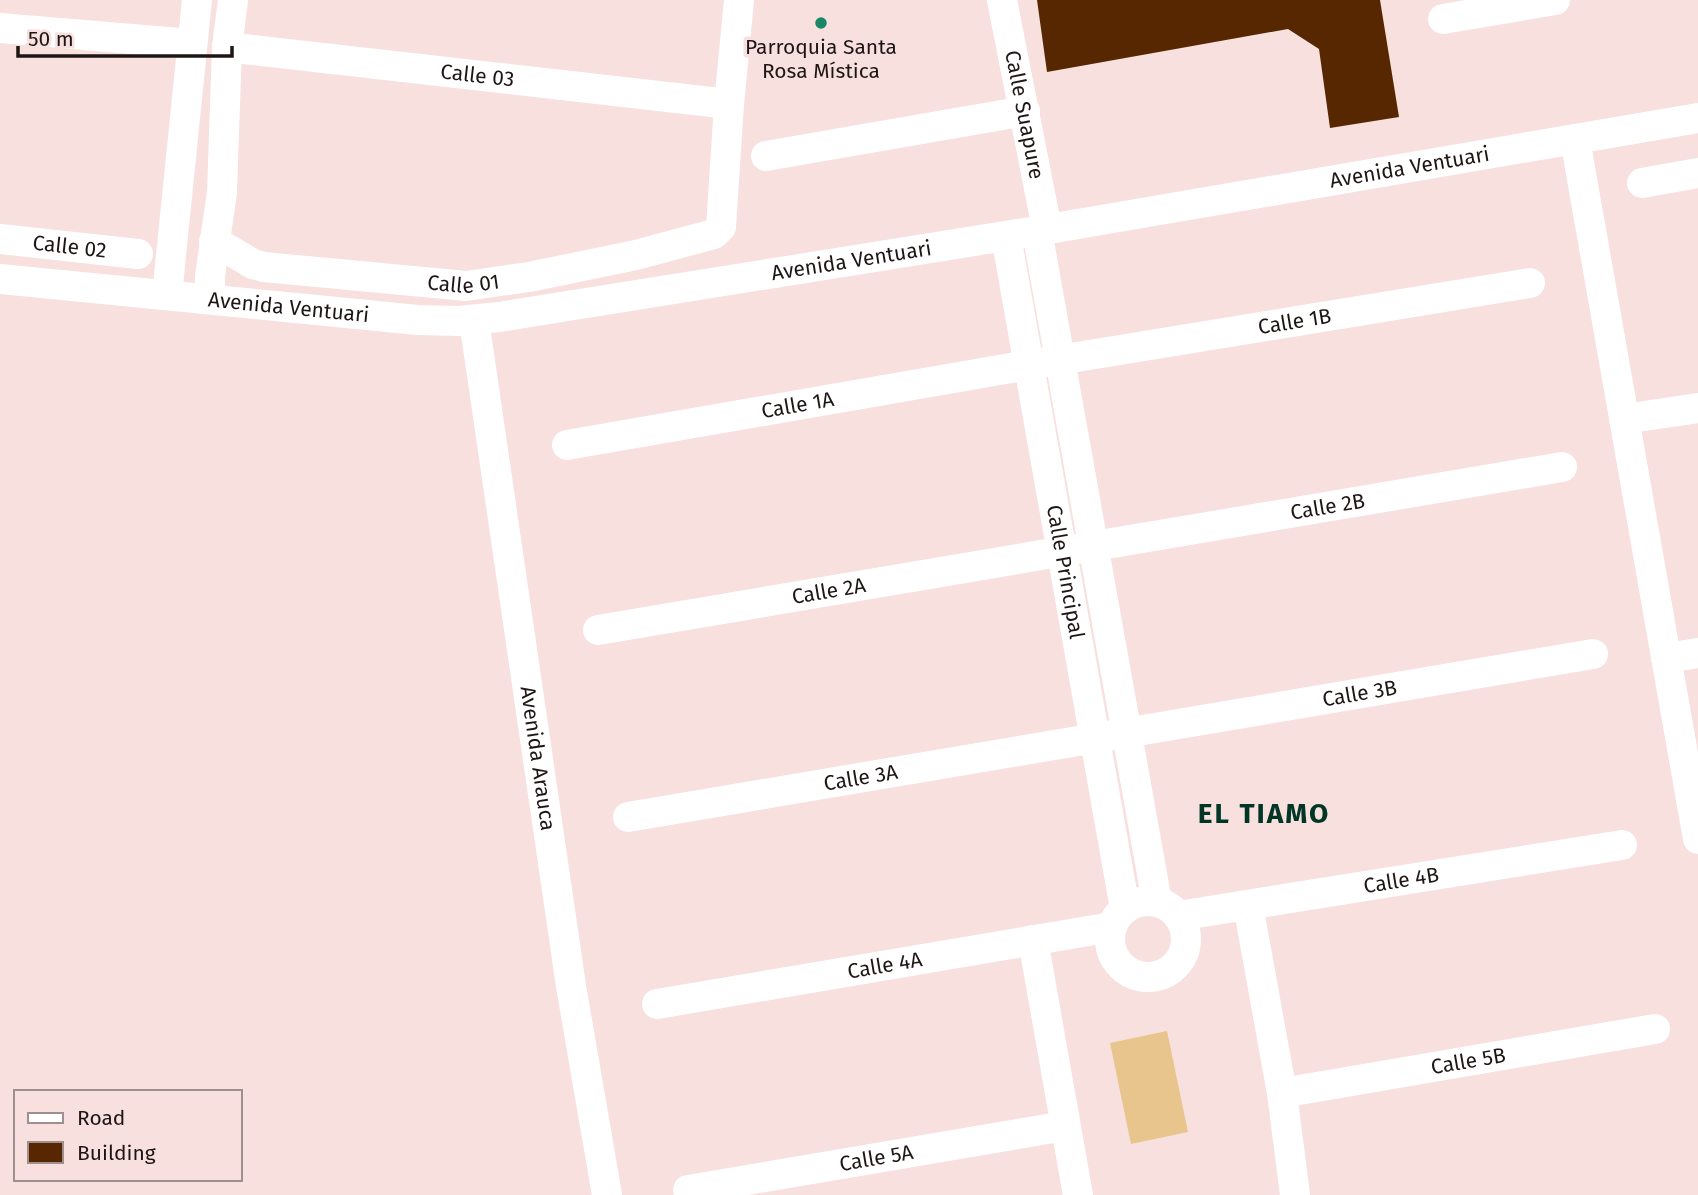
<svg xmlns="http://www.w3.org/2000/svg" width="1698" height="1195" font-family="'Fira Sans',sans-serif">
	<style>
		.green { fill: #e7c58c }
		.building { fill: #572701 }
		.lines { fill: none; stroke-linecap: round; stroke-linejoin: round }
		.minor { stroke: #fff; stroke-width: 30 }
		.poi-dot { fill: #1a8866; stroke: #f7e0de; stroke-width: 2.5 }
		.labels { text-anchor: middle; stroke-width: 7; stroke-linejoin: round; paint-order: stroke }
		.poi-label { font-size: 21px; fill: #1e1615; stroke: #f7e0de }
		.street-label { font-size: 21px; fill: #1e1615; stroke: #f7e0de }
		.district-label { font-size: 28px; font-weight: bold; letter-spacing: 2px; fill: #013626; stroke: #f7e0de }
	</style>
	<rect width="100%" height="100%" fill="#f7e0de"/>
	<path class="green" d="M1167 1031 1188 1132 1131 1144 1110 1043Z"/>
	<path class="building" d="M1037 0H1380L1399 117 1330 128 1319 49 1288 29 1047 72Z"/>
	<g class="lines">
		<g class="minor">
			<path id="s1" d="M1002 0 1047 229"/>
			<path d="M1443 19 1555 0"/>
			<path d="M0 28 192 44"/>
			<path id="s2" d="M227 47 729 104"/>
			<path d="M1575 139 1698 839"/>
			<path d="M766 156 1025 111"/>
			<path d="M1642 183 1698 173"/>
			<path d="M1037 231 1157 902"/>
			<path id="s3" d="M1006 236 1125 909"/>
			<path id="s4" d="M0 239 138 254"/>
			<path id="s5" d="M214 241 253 264 264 267 466 286 529 277 636 255 714 234 721 227 729 104 739 0"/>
			<path id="s6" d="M0 279 418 320 459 321 499 317 1037 231 1698 118"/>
			<path d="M167 295 197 0"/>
			<path d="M210 299V276L222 192 227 47 233 0"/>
			<path id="s7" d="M474 320 571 986 607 1195"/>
			<path d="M1624 419 1698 408"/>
			<path id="s8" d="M567 445 1028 365 1530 283"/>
			<path id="s9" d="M598 630 1562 467"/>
			<path d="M1666 658 1698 653"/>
			<path id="s10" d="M628 817 1593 654"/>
			<circle cx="1148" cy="939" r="38"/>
			<path d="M1248 905 1282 1093 1295 1195"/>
			<path id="s11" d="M1178 916 1622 845"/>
			<path d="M1033 940 1078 1195"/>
			<path id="s12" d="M657 1004 1112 927"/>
			<path id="s13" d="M1282 1093 1655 1029"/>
			<path id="s14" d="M688 1190 1065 1126"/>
		</g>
	</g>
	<circle class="poi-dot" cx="821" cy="23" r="7"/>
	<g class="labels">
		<g class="poi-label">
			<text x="821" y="54">Parroquia Santa<tspan x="821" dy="24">Rosa Mística</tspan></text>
		</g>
		<g class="street-label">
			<text dy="7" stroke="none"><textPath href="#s2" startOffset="252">Calle 03</textPath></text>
			<text dy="7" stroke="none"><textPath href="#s1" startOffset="117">Calle Suapure</textPath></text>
			<text dy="7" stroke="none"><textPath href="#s6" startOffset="1424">Avenida Ventuari</textPath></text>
			<text dy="7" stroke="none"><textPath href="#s4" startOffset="70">Calle 02</textPath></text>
			<text dy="7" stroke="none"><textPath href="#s6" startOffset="858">Avenida Ventuari</textPath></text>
			<text dy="7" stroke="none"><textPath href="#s5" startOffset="257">Calle 01</textPath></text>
			<text dy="7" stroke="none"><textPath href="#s6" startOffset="290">Avenida Ventuari</textPath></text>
			<text dy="7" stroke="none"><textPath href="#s8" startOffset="738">Calle 1B</textPath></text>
			<text dy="7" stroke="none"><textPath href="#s8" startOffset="234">Calle 1A</textPath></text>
			<text dy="7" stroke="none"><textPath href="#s9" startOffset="740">Calle 2B</textPath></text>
			<text dy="7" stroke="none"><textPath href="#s3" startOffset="341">Calle Principal</textPath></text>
			<text dy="7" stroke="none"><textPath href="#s9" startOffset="234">Calle 2A</textPath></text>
			<text dy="7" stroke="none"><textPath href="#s10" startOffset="742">Calle 3B</textPath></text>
			<text dy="7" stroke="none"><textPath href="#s7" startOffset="443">Avenida Arauca</textPath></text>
			<text dy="7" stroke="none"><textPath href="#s10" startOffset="236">Calle 3A</textPath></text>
			<text dy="7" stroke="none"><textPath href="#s11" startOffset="226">Calle 4B</textPath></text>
			<text dy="7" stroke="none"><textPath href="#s12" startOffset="231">Calle 4A</textPath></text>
			<text dy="7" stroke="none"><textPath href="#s13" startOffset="189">Calle 5B</textPath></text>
			<text dy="7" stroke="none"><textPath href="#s14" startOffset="191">Calle 5A</textPath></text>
		</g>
		<g class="district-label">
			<text x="1264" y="823">EL TIAMO</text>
		</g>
	</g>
	<rect x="14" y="1090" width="228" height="91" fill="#f7e0de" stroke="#a08f8e" stroke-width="2"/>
	<rect x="28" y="1113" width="35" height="10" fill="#ffffff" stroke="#a08f8e" stroke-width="2"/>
	<text x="77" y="1125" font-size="21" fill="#1e1615">Road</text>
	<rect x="28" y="1142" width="35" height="21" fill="#572701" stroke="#a08f8e" stroke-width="2"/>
	<text x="77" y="1160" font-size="21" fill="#1e1615">Building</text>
	<path d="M18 46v10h214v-10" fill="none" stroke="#1e1615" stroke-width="3.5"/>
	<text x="28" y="46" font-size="21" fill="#1e1615" stroke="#f7e0de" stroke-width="5" paint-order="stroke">50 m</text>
</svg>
